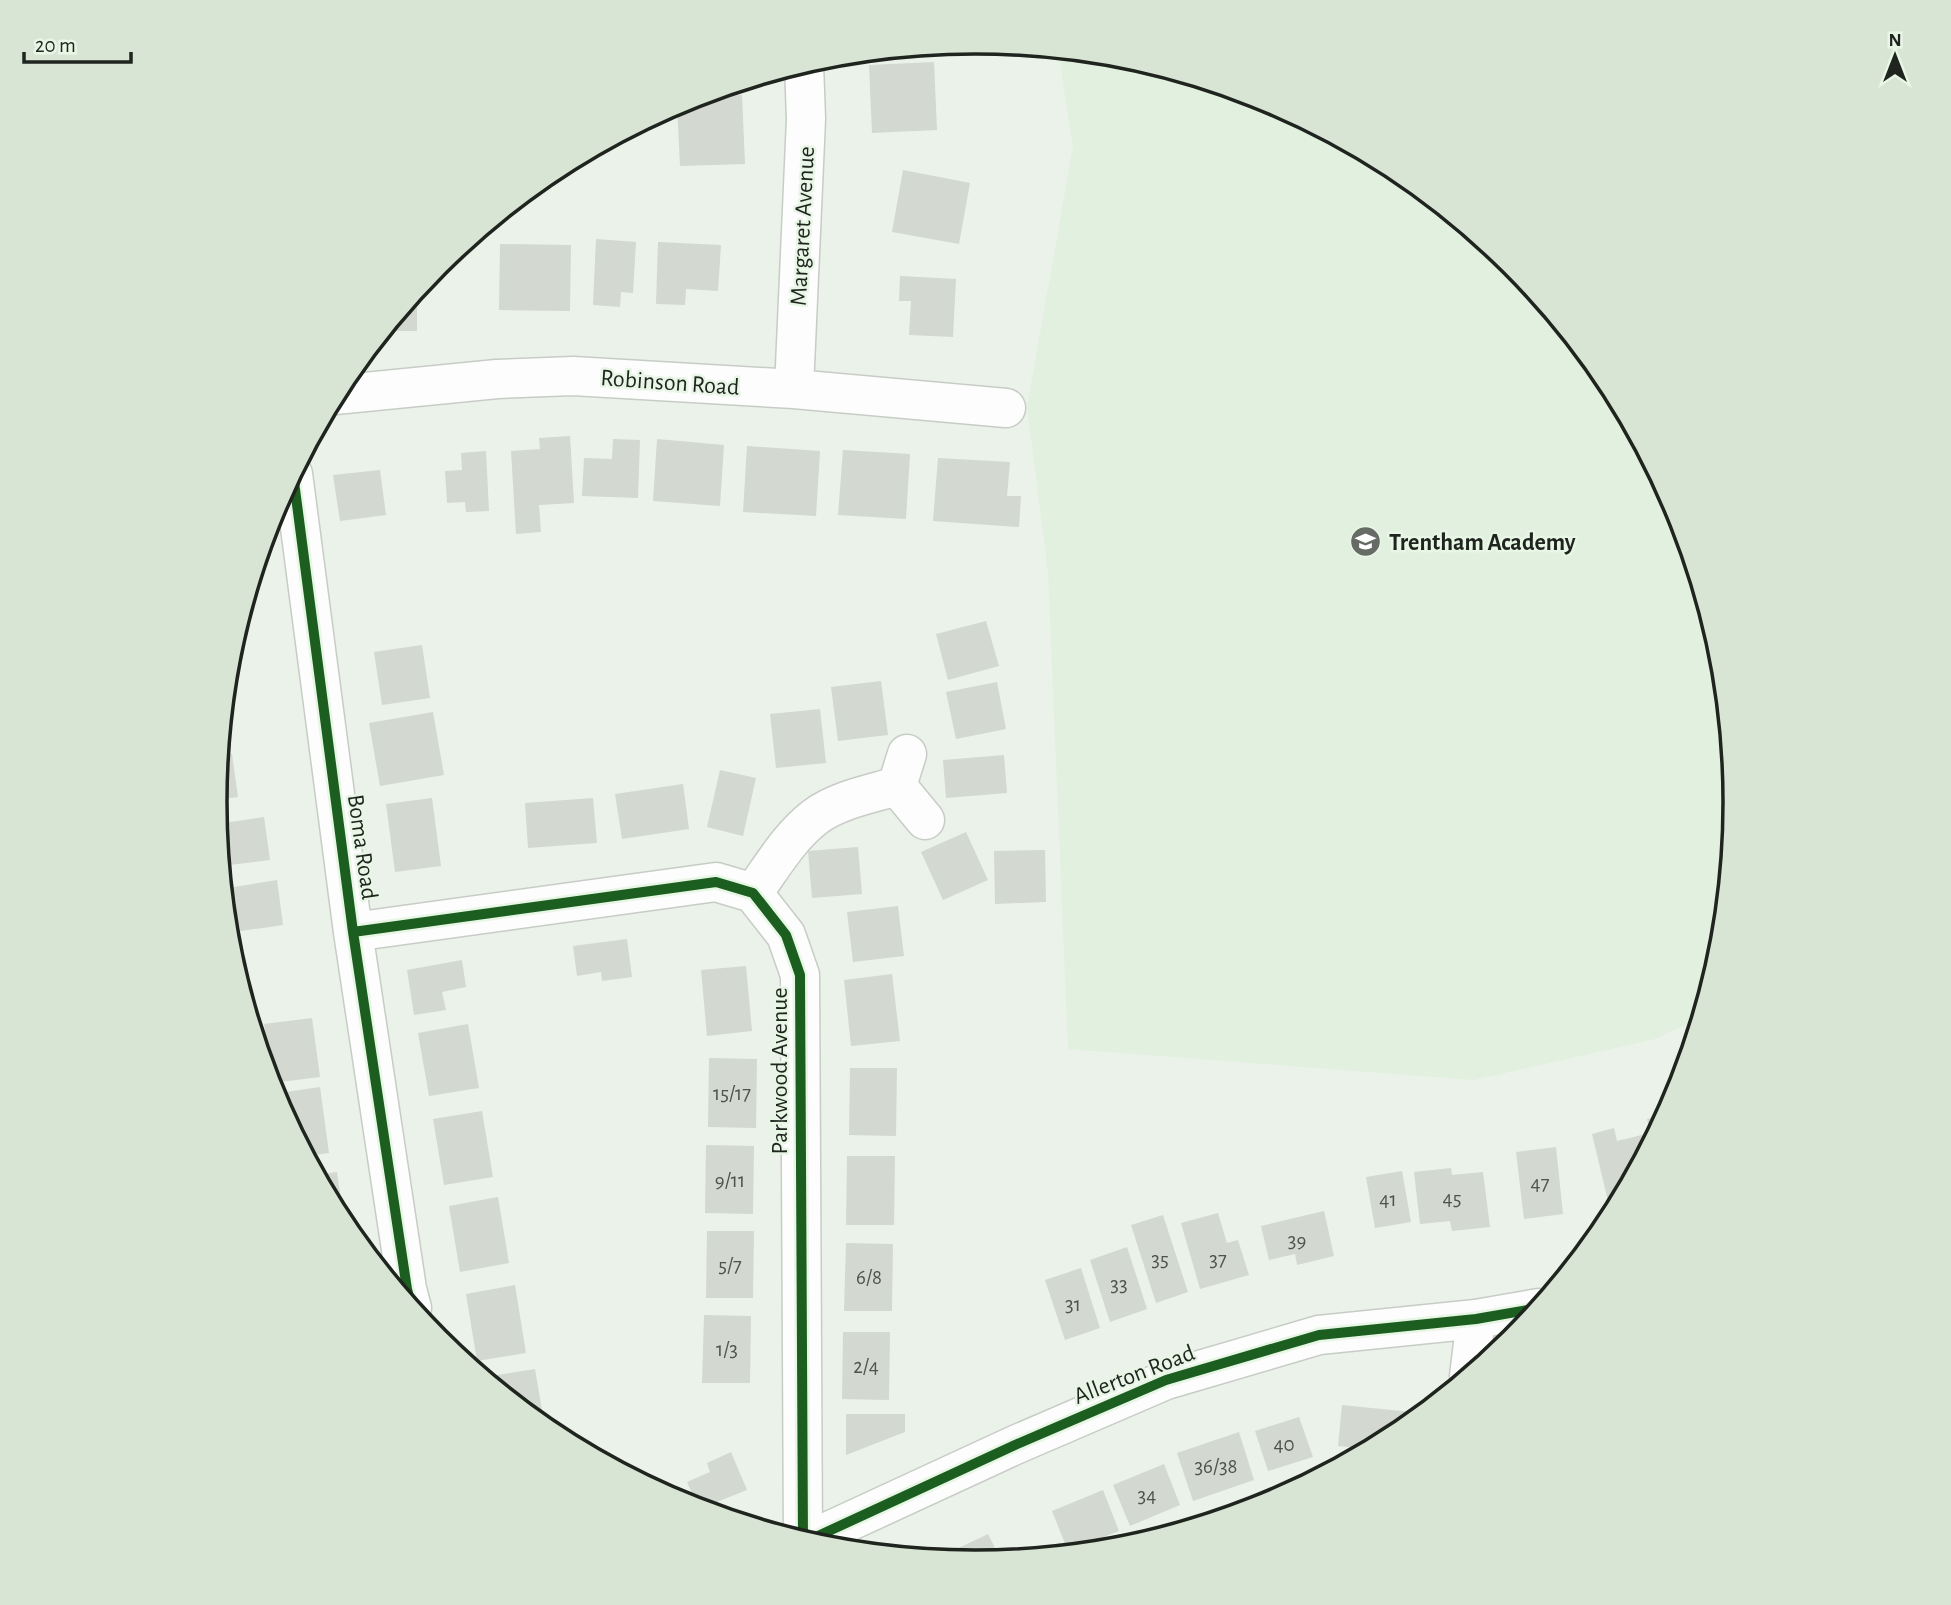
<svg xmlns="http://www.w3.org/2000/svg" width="1951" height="1605" font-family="'Alegreya Sans',sans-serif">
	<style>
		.built { fill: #e2f0df }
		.building { fill: #d3d8d1 }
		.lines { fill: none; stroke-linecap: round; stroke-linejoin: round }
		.street-casing { stroke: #c7cdc6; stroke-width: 41 }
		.street { stroke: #fcfdfc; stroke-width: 38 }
		.cycleway-casing { stroke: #e8f6e5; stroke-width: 15 }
		.cycleway { stroke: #1b5e20; stroke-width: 10 }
		.labels { text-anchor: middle; stroke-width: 5; stroke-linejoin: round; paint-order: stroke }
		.number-label { font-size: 21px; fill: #4e534c }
		.street-label { font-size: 24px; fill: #1f241e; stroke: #e8f6e5 }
		.poi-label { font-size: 24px; font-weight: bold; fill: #1f241e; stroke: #e8f6e5; text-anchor: start }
		.rim { fill: none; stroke: #1f241e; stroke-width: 3.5 }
	</style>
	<rect width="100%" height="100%" fill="#ebf2e9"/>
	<path class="built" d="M1058 50 1124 57 1267 100 1398 170 1514 265 1608 380 1678 512 1721 655 1736 803 1721 951 1701 1018 1655 1039 1474 1080 1068 1049 1048 572 1027 407 1073 147Z"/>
	<path class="building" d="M934 62 937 130 872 133 869 65Z
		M742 95 745 164 680 166 677 104 693 97Z
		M903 170 970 183 959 244 892 232Z
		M596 239 636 242 633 293 621 292 620 307 593 305Z
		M658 242 721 245 718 291 686 289 685 305 656 304Z
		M500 244 571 245 570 311 499 310Z
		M900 276 956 279 953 337 909 335 911 301H899Z
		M417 290V331H384Z
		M570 436 574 503 539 505 541 532 516 534 511 451 540 449 539 438Z
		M613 439 640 440 638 498 582 496 584 458 612 459Z
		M657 439 724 445 720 506 653 501Z
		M747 446 820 451 816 516 743 512Z
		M843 450 910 454 906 519 838 515Z
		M486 451 489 511 466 512 465 502 447 503 445 471 462 470 461 453Z
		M938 458 1010 462 1007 496H1021L1019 527 933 521Z
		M380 470 386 515 340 521 333 475Z
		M986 621 999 666 948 680 936 634Z
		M422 645 430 698 382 705 374 652Z
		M881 681 888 735 838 741 831 687Z
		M997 682 1006 729 956 739 946 692Z
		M820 709 826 763 776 768 770 714Z
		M433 712 444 775 380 786 369 723Z
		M232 754 238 797 215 800 220 755Z
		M1004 755 1007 793 946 798 943 760Z
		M720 770 756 778 743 836 707 827Z
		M683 784 689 829 622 839 615 794Z
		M432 798 441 866 395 872 386 804Z
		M593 798 597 843 528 848 525 803Z
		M264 817 270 860 221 866 217 824Z
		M966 832 988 880 943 900 921 852Z
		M858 847 862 894 812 898 808 851Z
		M1045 850 1046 902 995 904 994 851Z
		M277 880 283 925 234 932 228 888Z
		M898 906 904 956 853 962 847 912Z
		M627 939 632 977 602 981 601 972 577 976 573 946Z
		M462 960 466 987 442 992 446 1010 414 1015 407 970Z
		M746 966 752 1031 707 1036 701 970Z
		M892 974 900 1041 851 1046 844 980Z
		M312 1018 320 1077 272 1083 264 1024Z
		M468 1024 479 1088 429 1096 418 1033Z
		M709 1058 757 1059 756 1128 708 1127Z
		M850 1068H897L896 1136 849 1135Z
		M320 1087 329 1153 306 1156 273 1094Z
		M482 1111 493 1177 444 1185 433 1119Z
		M1667 1114 1622 1198 1608 1201 1592 1134 1614 1128 1617 1141 1650 1133 1647 1119Z
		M706 1145 754 1146 753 1214 705 1213Z
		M1556 1147 1563 1214 1524 1219 1516 1152Z
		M847 1156H895L894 1225H846Z
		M1451 1168 1452 1175 1483 1172 1490 1227 1452 1231 1450 1221 1420 1224 1414 1172Z
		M1402 1171 1411 1222 1375 1228 1366 1177Z
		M337 1172 345 1227 317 1175Z
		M498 1197 509 1263 460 1272 449 1206Z
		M1324 1211 1334 1256 1297 1265 1295 1254 1269 1260 1261 1226Z
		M1218 1213 1227 1243 1238 1240 1249 1275 1200 1289 1181 1223Z
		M1163 1215 1188 1292 1156 1303 1131 1225Z
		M707 1231H754L753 1298H706Z
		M846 1243 893 1244 892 1311H844Z
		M1127 1247 1147 1309 1110 1322 1090 1260Z
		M1081 1268 1100 1328 1065 1340 1045 1280Z
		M515 1285 526 1353 477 1361 466 1294Z
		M704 1315 751 1316 750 1383H702Z
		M843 1332H890L889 1400 842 1399Z
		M535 1369 545 1428 486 1380 485 1377Z
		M1342 1405 1421 1413V1416L1398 1435 1371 1449 1338 1446Z
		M846 1414H905V1432L846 1455Z
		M1299 1417 1313 1457 1268 1471 1255 1431Z
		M1239 1432 1254 1480 1193 1501 1177 1453Z
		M731 1452 747 1490 699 1509 687 1482 710 1472 707 1463Z
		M1164 1464 1180 1505 1130 1526 1113 1485Z
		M655 1476 662 1493 641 1482Z
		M1103 1490 1119 1531 1068 1551 1052 1511Z
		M988 1534 1001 1560 975 1563 949 1560 946 1554Z"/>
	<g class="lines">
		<defs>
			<path id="street" d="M794 389 806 119 804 64
				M335 395 497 379 573 376 794 389 1006 408
				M293 474 353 932 407 1289 412 1308
				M897 786 907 754
				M753 893C772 867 789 837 815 817 837 800 871 794 897 786L925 820
				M353 932 716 882 753 893 786 935 800 975 803 1541
				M1469 1376 1476 1319
				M805 1542 1015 1445 1166 1380 1319 1335 1476 1319 1539 1308"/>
		</defs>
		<use href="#street" class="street-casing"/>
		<use href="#street" class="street"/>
		<defs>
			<path id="cycleway" d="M293 474 353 932 407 1289 412 1308
				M353 932 716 882 753 893 786 935 800 975 803 1541
				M805 1542 1015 1445 1166 1380 1319 1335 1476 1319 1539 1308"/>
		</defs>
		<use href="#cycleway" class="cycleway-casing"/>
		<use href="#cycleway" class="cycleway"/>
	</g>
	<defs>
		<symbol id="school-disc" viewBox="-11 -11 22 22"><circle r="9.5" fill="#666c65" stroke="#e8f6e5"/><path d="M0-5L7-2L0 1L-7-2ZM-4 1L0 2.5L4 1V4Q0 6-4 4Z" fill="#fff"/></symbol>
	</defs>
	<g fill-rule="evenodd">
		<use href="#school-disc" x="1348" y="524" width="35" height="35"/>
	</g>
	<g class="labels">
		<g class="number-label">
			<text x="732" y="1100">15/17</text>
			<text x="730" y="1187">9/11</text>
			<text x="1540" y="1190">47</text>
			<text x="1452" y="1205">45</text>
			<text x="1388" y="1206">41</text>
			<text x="1297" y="1247">39</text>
			<text x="1160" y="1266">35</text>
			<text x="1218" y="1266">37</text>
			<text x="730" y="1272">5/7</text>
			<text x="869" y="1284">6/8</text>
			<text x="1119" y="1291">33</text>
			<text x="1073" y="1311">31</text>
			<text x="727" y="1356">1/3</text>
			<text x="866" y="1373">2/4</text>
			<text x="1284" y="1451">40</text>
			<text x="1216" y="1473">36/38</text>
			<text x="1147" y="1502">34</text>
		</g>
		<g class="street-label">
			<text transform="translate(802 226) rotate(-87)" y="8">Margaret Avenue</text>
			<text transform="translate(670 382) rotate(4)" y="8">Robinson Road</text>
			<text transform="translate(363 847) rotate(82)" y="8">Boma Road</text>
			<text transform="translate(779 1071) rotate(-90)" y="8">Parkwood Avenue</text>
			<text transform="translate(1134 1374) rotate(-21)" y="8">Allerton Road</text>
		</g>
		<g class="poi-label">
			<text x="1389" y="550">Trentham Academy</text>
		</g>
	</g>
	<path d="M0 0H1951V1605H0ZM227 802a748 748 0 1 1 1496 0a748 748 0 1 1-1496 0Z" fill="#d8e5d5" fill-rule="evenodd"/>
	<path class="rim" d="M227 802a748 748 0 1 1 1496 0a748 748 0 1 1-1496 0Z"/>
	<g transform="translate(1895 56)" stroke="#e8f6e5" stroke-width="5" paint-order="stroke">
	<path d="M0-5L12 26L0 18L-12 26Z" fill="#1f241e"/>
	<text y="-10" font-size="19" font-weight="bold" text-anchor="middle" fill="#1f241e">N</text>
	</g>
	<path d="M24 52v10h107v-10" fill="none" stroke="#1f241e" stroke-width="3.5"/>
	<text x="35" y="52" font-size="21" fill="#1f241e" stroke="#e8f6e5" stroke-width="5" paint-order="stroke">20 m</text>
</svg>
